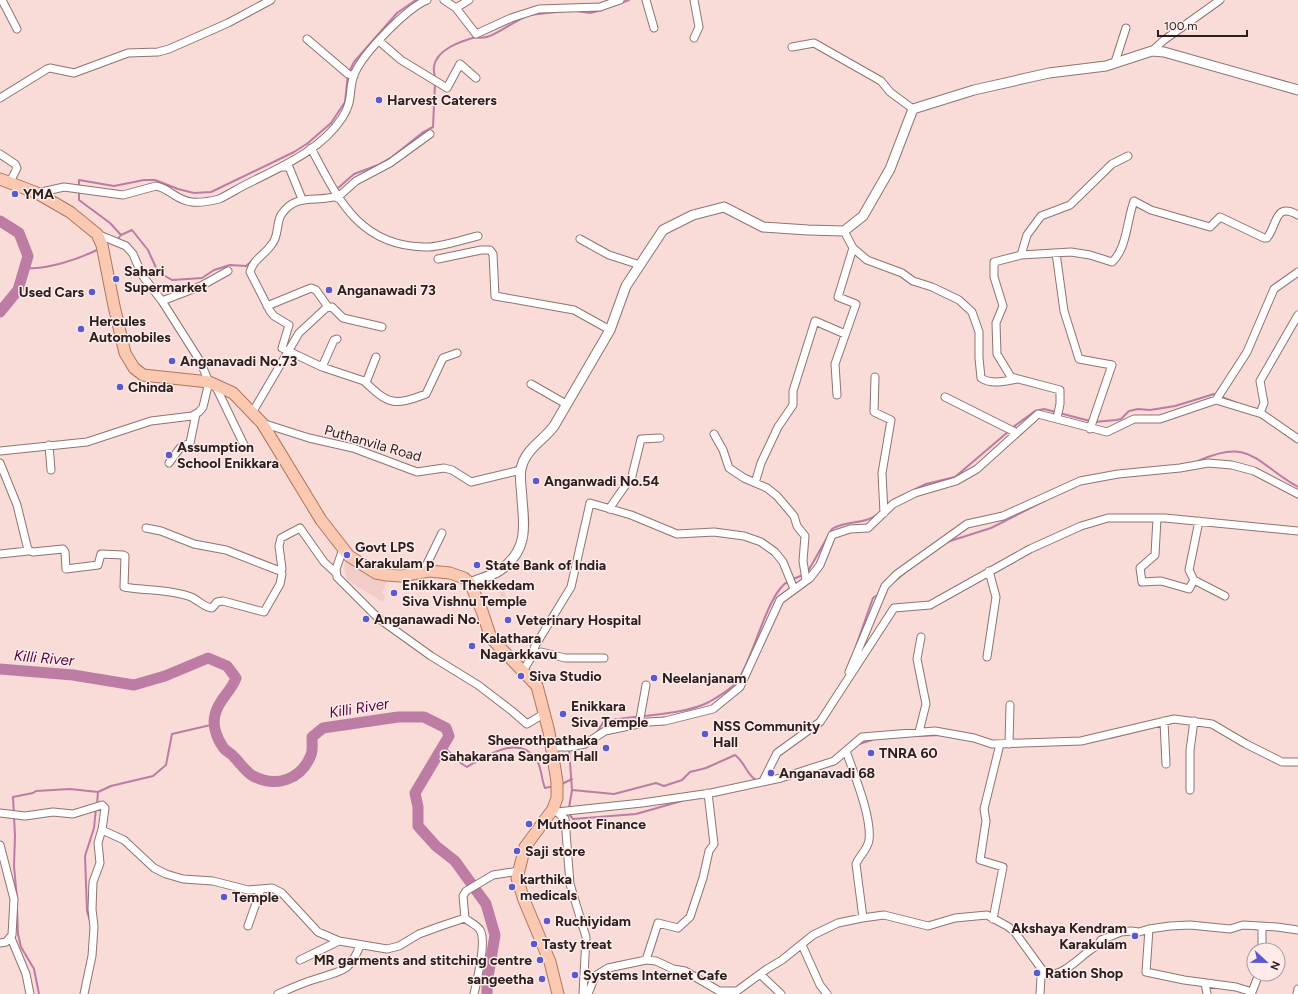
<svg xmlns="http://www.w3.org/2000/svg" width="1298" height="994" font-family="Figtree,sans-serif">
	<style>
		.built { fill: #f2ccc9 }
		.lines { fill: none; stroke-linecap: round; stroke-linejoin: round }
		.stream { stroke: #bc7ca4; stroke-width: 2 }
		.river { stroke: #bc7ca4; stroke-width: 11 }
		.minor-casing { stroke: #8f7471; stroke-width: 9 }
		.tertiary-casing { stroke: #8f7471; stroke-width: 11 }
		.primary-casing { stroke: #b1765d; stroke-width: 13 }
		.minor { stroke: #fff; stroke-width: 7 }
		.tertiary { stroke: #fff; stroke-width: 9 }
		.primary { stroke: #fbc9b2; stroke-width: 11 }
		.poi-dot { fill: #5a59d1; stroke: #feebe9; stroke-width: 1.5 }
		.labels { text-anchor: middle; stroke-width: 3; stroke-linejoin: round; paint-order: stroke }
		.poi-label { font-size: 14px; font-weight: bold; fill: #2b201f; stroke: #feebe9; text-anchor: start }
		.street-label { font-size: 14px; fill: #2b201f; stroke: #feebe9 }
		.water-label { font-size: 15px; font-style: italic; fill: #52023e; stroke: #feebe9 }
	</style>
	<rect width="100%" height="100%" fill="#f9dbd8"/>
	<path class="built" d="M349 557 388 579 382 593 385 596 383 602 347 580 344 567 345 562Z
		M503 585 508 604 503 605 498 586Z"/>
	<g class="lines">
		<path class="stream" d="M621 3 629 0
			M577 11 590 13 602 10
			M529 15 565 11
			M476 37C489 42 510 23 523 18
			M435 79C435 75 433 70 434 67 436 49 462 41 476 37
			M79 187V180L114 186 144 180H155L178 189 194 193 211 192 294 152 308 143 331 123 345 102 348 74 354 62 397 13 416 0
			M338 188 354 174 378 165 392 157 422 133 433 127 435 84
			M79 191V200L110 223 121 235 117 240
			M121 235 132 230 148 250 158 272 172 280 202 278 214 270 230 265 246 266 253 260
			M24 268C47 270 79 259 99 249
			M1094 422 1116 420 1121 419 1129 411 1138 409 1150 410 1175 406 1214 394 1237 403
			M1012 428 1035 411 1044 409 1090 421
			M1198 461C1252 437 1255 463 1298 487
			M893 500 926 484 955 477 1009 431
			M947 542 991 528 1046 500
			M807 573 832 529C846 520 864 525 878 514
			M793 579 803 575
			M895 581 908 570
			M856 646 873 598 879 594
			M596 734 604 721C635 715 682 716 709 702 718 697 729 690 736 683 753 662 767 591 789 581
			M918 736 941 735
			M1110 738 1158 726
			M859 744 872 740
			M443 746 462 764 467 767C485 756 520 734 536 759 542 767 541 779 545 788L554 786
			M569 749 572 790 614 794 656 783 664 786 682 780 690 772 706 768 735 755C745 762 746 774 757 781
			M562 784 572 779
			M97 804 98 792
			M569 808 572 790
			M568 813 573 819 636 814 685 800
			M17 899 14 866 15 836 13 797 33 793 36 791 70 789 98 792 111 786 153 776 166 765 172 734 215 724
			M17 908 18 934 21 947 34 969 39 994
			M91 924 87 911 85 856 94 828 96 808"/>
		<path class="river" d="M0 221 19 233 28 256 18 290 0 312
			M0 669 73 675 134 685 165 676 208 658 227 666 236 678C231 692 218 700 215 715 212 725 217 739 223 747 225 751 231 753 234 757 240 763 246 772 253 776 276 788 301 780 311 755 313 750 312 743 312 737L323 728 398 717H424L446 728 449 736 415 793 418 807V826L436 846 455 861 486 904 495 935 487 983V994"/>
		<defs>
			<path id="minor" d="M2 0 17 29
				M444 0 456 8 476 34 511 18 539 9 600 7 620 0
				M646 0 654 28
				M694 0 699 27 694 38
				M456 8 469 0
				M307 39 348 74 354 76
				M379 41 401 60 447 88 460 64 476 78
				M792 47 814 43 881 81 890 92 913 109
				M1152 51 1164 40 1220 0
				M1115 62 1126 28
				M0 98 47 69 50 68 74 73 128 53 158 52 169 49 228 23 271 0
				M311 148C338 199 359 246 425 247 439 248 464 239 478 236
				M0 154 15 164 17 168 12 178 9 181
				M1128 156 1112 164 1070 205 1041 216 1027 235 1021 255 1071 252 1090 255 1112 262C1127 249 1127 219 1134 201L1151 210 1210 227 1220 217 1264 238H1267C1278 224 1274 202 1298 215
				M282 167H289L302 199
				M37 193 64 187 123 195 156 186C169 188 177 201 192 202 200 203 211 201 219 199 230 194 240 187 251 182 283 166 322 149 342 118 354 100 348 91 354 75 362 54 407 8 427 0
				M337 196C317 203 296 192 281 215 276 224 279 236 272 244 264 256 254 258 250 272L270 311 274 316 289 325 282 348 322 367 364 381 367 380 376 357
				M337 198 356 181 390 163 430 134
				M844 231 853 248 867 260 902 273 913 281 932 287 959 300 972 312 979 332V358L981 378C992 385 1005 381 1017 379
				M580 239 609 255 640 265
				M1056 253 1064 311 1079 359 1112 365 1090 429
				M1021 255 994 262V277L1003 306 996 323 997 354 1011 377 1060 390V404L1057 418
				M438 259 481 250H490L493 254 495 296 574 310 610 330
				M162 301 201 286 228 271
				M267 306 311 288 316 290 328 307
				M322 367 334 340 337 339
				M875 377 874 412 891 420 882 473 884 513
				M364 381C389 405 394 406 426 394L443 358 457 353
				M531 384 566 404
				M215 385 245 447
				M837 395 835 364 856 304 838 297 853 248
				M945 397 1017 433
				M1216 400 1262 414 1298 439
				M252 413 299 333 326 308 332 307 343 318 382 327
				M1260 413 1264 403 1260 381 1298 315
				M262 423 309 438 353 448 417 472 444 468 452 470 471 482 521 470
				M714 434 723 450 729 468 744 478 767 488 777 496 794 516 797 526 805 536 803 561 806 580
				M49 445 51 470
				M0 451 87 442 151 421 192 416 199 412 203 407 209 382 200 361 162 301 142 275 133 254 126 246 97 234
				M0 463 17 505 28 550 33 552 63 549 65 552 66 569 98 565 101 554 123 555 125 556 124 587C146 591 170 589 191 597 198 600 205 608 212 608L217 602 223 601 264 612 280 584 282 574 280 571
				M169 463 180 448 190 443 196 414
				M755 483 761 463 778 427 793 405V391L815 321 845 334
				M609 509 632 476 641 439 660 438
				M1157 518 1155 555 1140 568 1142 582 1161 581 1189 589 1194 580
				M1199 521 1189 570 1194 580 1225 596
				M146 528 161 531 194 544 226 550 280 571 282 569 279 546 281 538 300 528 324 562 336 573
				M343 549 336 569 337 577 378 618 431 656 478 685 512 711 527 724 545 713
				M0 554 28 551
				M423 572 442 533
				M532 656 535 646 571 587 590 503 631 515 677 534 714 532 744 536 761 542 775 552 783 562 794 589
				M987 657 996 597 989 571
				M523 671 532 656 541 652 565 658H604
				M849 672 885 586 897 574 967 524 1003 516 1080 481 1118 474 1180 468 1208 463 1232 465 1254 471 1298 494
				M1164 721 1166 764
				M639 724 646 685
				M919 732 926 704 917 659 921 637
				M1009 744 1010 705
				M551 747H570L585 744 605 731 648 722 665 721 713 709 740 687 780 600 810 578 820 565 832 535 850 529 868 528 893 504 915 493 956 481 977 469 1038 414 1107 432 1134 419H1160L1216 400 1247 352 1274 289 1298 272
				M846 751C854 774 872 817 869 840 868 849 859 856 856 864L863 918
				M763 781 777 753 820 722 894 608 930 605 1030 549 1081 526 1108 518H1165L1298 531
				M1190 790V750L1194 721
				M553 809 557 812 642 803 711 793 781 778 834 761 862 737 935 731 974 738 992 744 1081 741 1174 719 1212 724 1246 744 1282 762H1298
				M557 812 565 819 570 884 586 937 583 994
				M0 813 25 816 53 812 73 814 102 805 105 808 102 830 124 840 154 868 166 874 183 879 213 881 248 890 272 888 282 893 318 932 339 941 387 949 399 946 419 934 441 926 465 918 463 896 466 891 493 875 519 871
				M0 845 14 899 12 935 6 942 0 943
				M465 918C469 922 477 925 480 930 487 941 477 980 474 994
				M993 919 1003 867 980 860 986 821 984 809 1000 744
				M248 926 261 889
				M1149 929 1146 972 1184 980 1236 987 1252 992 1259 974
				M11 938 26 974 30 994
				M802 945 820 985 827 994
				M1262 950V927
				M300 960 339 941
				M646 960 658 923 678 928 690 917 703 878 709 851 714 844 708 793
				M761 975 781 994
				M1205 983 1207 994
				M84 994 92 956 94 927 92 909 93 882 100 863 98 843 102 829
				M278 994C291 988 305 982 319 978 343 970 349 972 360 946
				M588 994 595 976 608 968 646 960 656 961 673 969 685 971 719 991H737L767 969 782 960 813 935 838 923 862 918 884 915 928 926 955 918 987 915 1007 926 1014 931 1046 975C1066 976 1081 954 1098 945L1101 940 1121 932 1131 931 1139 932 1149 929 1170 926 1190 925 1230 929 1243 925 1277 927 1298 930
				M1040 994 1041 976 1043 970
				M1297 994 1298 989"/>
			<path id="tertiary" d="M470 583C479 579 491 576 499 571 527 552 525 529 522 500 522 490 519 478 521 469 525 449 543 441 554 426L610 330 626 286 663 230 693 215 724 207 763 227 808 230 844 231 863 216 890 169 913 109 974 90 1049 73 1106 66 1152 51 1164 52 1298 90"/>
			<path id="primary" d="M0 179 37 193 70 212 97 234 102 245 114 306 125 353 134 368 143 375 209 382 233 393 262 423 321 520 349 556 376 573 387 575 401 576 429 571 450 573 464 578 470 583 482 611 491 638 537 686 549 732 557 782V798L553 809 525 847 517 878 524 900 550 962 558 994"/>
		</defs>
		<use href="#minor" class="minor-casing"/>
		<use href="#tertiary" class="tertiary-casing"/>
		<use href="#primary" class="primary-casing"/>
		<use href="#minor" class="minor"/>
		<use href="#tertiary" class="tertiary"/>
		<use href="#primary" class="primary"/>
	</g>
	<g class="poi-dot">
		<circle cx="379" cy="100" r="4"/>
		<circle cx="15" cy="194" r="4"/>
		<circle cx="116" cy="279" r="4"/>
		<circle cx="329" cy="290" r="4"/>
		<circle cx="92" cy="292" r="4"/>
		<circle cx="81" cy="329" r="4"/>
		<circle cx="172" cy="361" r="4"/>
		<circle cx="120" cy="387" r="4"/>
		<circle cx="169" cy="455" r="4"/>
		<circle cx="536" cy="481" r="4"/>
		<circle cx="347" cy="555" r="4"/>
		<circle cx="477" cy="565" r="4"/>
		<circle cx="394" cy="593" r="4"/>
		<circle cx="366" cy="619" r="4"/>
		<circle cx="508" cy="620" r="4"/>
		<circle cx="472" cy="646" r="4"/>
		<circle cx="521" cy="676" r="4"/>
		<circle cx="654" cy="678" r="4"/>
		<circle cx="563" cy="714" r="4"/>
		<circle cx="705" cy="734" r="4"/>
		<circle cx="606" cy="748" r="4"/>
		<circle cx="871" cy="753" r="4"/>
		<circle cx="771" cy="773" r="4"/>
		<circle cx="529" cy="824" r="4"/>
		<circle cx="517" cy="851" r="4"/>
		<circle cx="512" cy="887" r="4"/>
		<circle cx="224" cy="897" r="4"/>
		<circle cx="547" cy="921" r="4"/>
		<circle cx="1135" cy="936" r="4"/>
		<circle cx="534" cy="944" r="4"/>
		<circle cx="540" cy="960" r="4"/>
		<circle cx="1037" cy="973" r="4"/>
		<circle cx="575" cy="975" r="4"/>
		<circle cx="542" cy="979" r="4"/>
	</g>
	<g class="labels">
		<g class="poi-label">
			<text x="387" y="105">Harvest Caterers</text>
			<text x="23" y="199">YMA</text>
			<text x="124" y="276">Sahari<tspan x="124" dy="16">Supermarket</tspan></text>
			<text x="337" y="295">Anganawadi 73</text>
			<text x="84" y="297" text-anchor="end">Used Cars</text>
			<text x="89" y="326">Hercules<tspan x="89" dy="16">Automobiles</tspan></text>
			<text x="180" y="366">Anganavadi No.73</text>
			<text x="128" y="392">Chinda</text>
			<text x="177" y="452">Assumption<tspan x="177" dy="16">School Enikkara</tspan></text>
			<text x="544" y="486">Anganwadi No.54</text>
			<text x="355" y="552">Govt LPS<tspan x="355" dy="16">Karakulam p</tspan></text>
			<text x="485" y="570">State Bank of India</text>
			<text x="402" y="590">Enikkara Thekkedam<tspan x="402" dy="16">Siva Vishnu Temple</tspan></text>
			<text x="374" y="624">Anganawadi No.</text>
			<text x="516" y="625">Veterinary Hospital</text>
			<text x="480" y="643">Kalathara<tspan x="480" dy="16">Nagarkkavu</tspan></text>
			<text x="529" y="681">Siva Studio</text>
			<text x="662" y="683">Neelanjanam</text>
			<text x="571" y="711">Enikkara<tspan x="571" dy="16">Siva Temple</tspan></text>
			<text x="713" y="731">NSS Community<tspan x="713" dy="16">Hall</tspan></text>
			<text x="598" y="745" text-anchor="end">Sheerothpathaka<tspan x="598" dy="16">Sahakarana Sangam Hall</tspan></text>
			<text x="879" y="758">TNRA 60</text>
			<text x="779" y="778">Anganavadi 68</text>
			<text x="537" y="829">Muthoot Finance</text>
			<text x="525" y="856">Saji store</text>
			<text x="520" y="884">karthika<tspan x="520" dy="16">medicals</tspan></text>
			<text x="232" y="902">Temple</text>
			<text x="555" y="926">Ruchiyidam</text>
			<text x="1127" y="933" text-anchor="end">Akshaya Kendram<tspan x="1127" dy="16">Karakulam</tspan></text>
			<text x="542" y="949">Tasty treat</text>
			<text x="532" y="965" text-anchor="end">MR garments and stitching centre</text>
			<text x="1045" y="978">Ration Shop</text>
			<text x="583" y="980">Systems Internet Cafe</text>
			<text x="534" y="984" text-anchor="end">sangeetha</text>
		</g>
		<g class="street-label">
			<text transform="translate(373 443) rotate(16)" y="5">Puthanvila Road</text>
		</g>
		<g class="water-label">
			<text transform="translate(44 658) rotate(5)" y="5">Killi River</text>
			<text transform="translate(359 708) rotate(-9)" y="5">Killi River</text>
		</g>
	</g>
	<g transform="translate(1266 962) rotate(112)"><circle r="19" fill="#feebe9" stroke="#aa9a98"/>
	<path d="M0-3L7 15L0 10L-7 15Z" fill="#5a59d1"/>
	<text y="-6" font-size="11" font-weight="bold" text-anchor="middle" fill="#2b201f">N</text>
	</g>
	<path d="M1158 30v6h89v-6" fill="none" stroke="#2b201f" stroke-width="2"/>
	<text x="1164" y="30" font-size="12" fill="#2b201f" stroke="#feebe9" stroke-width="3" paint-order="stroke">100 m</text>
</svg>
